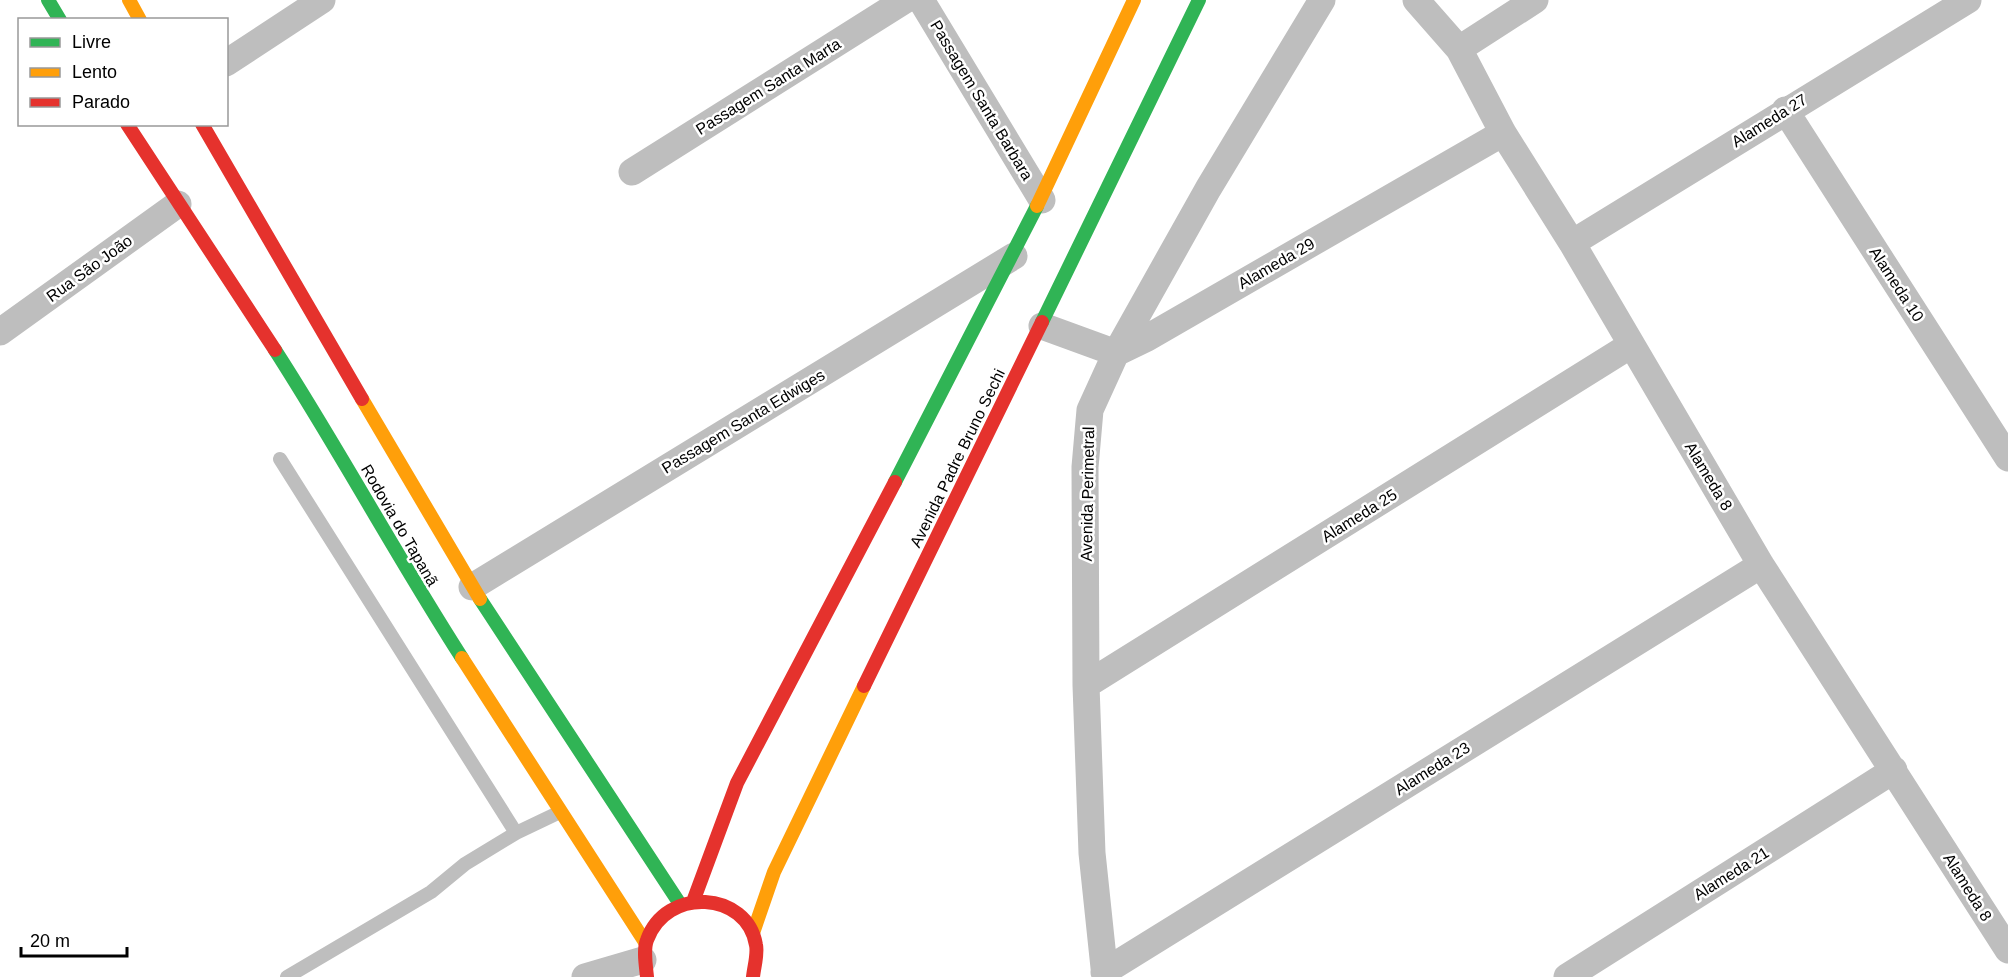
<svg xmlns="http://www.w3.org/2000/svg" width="2008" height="977" font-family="Helvetica,sans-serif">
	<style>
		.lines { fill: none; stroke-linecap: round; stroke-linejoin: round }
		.lane { stroke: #bebebe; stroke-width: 14 }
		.street { stroke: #bebebe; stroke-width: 27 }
		.fast { stroke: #30b455; stroke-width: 14 }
		.slow { stroke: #ff9f0a; stroke-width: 14 }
		.jam { stroke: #e5322d; stroke-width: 14 }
		.labels { text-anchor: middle; stroke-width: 5; stroke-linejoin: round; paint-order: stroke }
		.street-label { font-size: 16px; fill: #000; stroke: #fff }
	</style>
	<rect width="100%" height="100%" fill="#fff"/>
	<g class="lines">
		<path class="lane" d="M280 459 516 833 465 864 431 892 287 977
			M516 833 560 812"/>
		<path class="street" d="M921 0 1042 200
			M1416 0 1459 49 1503 133 1572 243 1761 565 2008 950
			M1459 49 1535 0
			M226 63 322 0
			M1785 110 2008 458
			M632 172 905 0
			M1572 243 1968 0
			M1042 326 1116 353 1147 338 1503 133
			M0 332 178 204
			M472 587 1014 256
			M1086 685 1631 345
			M1104 972 1761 565
			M585 977 643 960
			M1105 977 1092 853 1086 685 1085 467 1090 410 1116 353 1208 189 1322 0
			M1567 977 1894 770"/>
		<path class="fast" d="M48 0 60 20
			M1042 322 1199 0
			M275 350C340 451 397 557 462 658
			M895 482 1037 206
			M480 599 680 904"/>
		<path class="slow" d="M129 0 140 20
			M1037 206 1134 0
			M362 399 480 599
			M462 658 645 942
			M753 933 774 872 864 686"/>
		<path class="jam" d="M127 124 275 350
			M202 124 362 399
			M864 686 1042 322
			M694 899 737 783 895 482
			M647 977C646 966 643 950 647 940 666 886 747 891 756 945 758 954 754 967 753 977"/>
	</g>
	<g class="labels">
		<g class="street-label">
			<text transform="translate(768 86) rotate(-32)" y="6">Passagem Santa Marta</text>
			<text transform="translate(982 100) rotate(59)" y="6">Passagem Santa Barbara</text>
			<text transform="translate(1769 120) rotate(-32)" y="6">Alameda 27</text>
			<text transform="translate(1276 263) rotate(-30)" y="6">Alameda 29</text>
			<text transform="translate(89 268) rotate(-36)" y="6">Rua São João</text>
			<text transform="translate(1897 284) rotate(57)" y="6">Alameda 10</text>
			<text transform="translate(743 421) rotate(-31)" y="6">Passagem Santa Edwiges</text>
			<text transform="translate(957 458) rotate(-64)" y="6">Avenida Padre Bruno Sechi</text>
			<text transform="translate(1709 476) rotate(59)" y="6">Alameda 8</text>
			<text transform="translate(1087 494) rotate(-89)" y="6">Avenida Perimetral</text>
			<text transform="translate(1359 515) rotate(-32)" y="6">Alameda 25</text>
			<text transform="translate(400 525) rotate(60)" y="6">Rodovia do Tapanã</text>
			<text transform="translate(1432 768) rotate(-32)" y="6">Alameda 23</text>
			<text transform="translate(1731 873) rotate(-32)" y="6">Alameda 21</text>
			<text transform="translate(1968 887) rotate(58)" y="6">Alameda 8</text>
		</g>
	</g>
	<rect x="18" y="18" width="210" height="108" fill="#ffffff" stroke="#999999" stroke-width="1.5"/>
	<rect x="30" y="38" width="30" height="9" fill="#30b455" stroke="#999999" stroke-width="1.5"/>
	<text x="72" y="48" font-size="18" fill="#000000">Livre</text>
	<rect x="30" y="68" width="30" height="9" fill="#ff9f0a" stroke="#999999" stroke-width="1.5"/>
	<text x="72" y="78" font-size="18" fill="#000000">Lento</text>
	<rect x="30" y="98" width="30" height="9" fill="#e5322d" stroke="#999999" stroke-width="1.5"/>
	<text x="72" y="108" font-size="18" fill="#000000">Parado</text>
	<path d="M21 947v9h106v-9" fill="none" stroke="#000000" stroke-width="3"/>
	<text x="30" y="947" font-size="18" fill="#000000" stroke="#ffffff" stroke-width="4.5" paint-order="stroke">20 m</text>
</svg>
